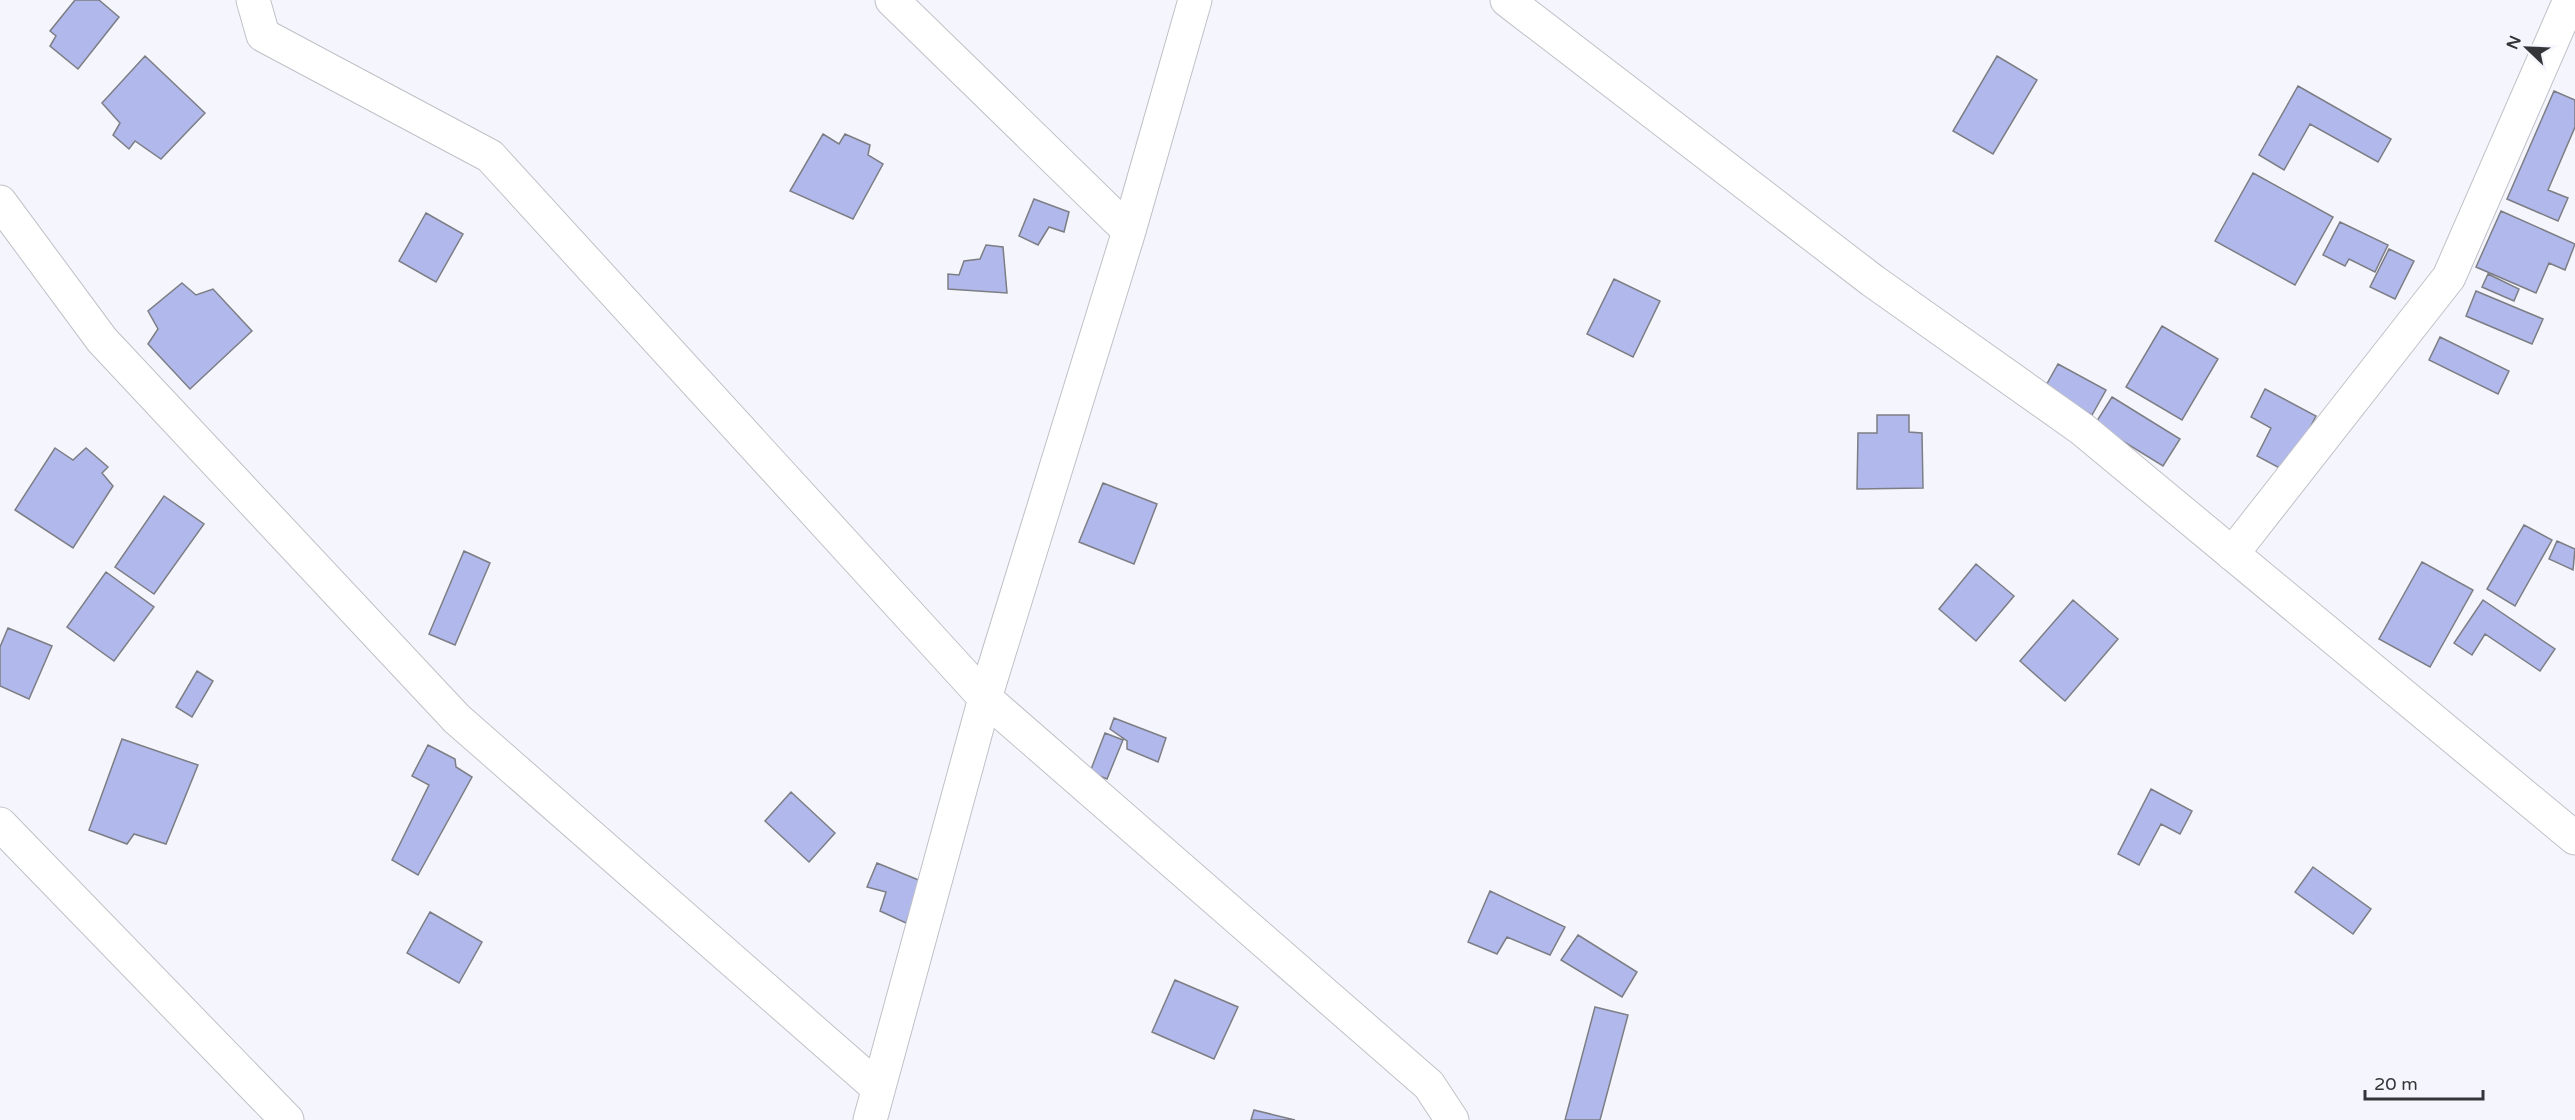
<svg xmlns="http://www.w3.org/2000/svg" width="2575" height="1120" font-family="'Varela Round',sans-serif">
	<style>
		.building { fill: #b0b8ec; stroke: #7d7e84; stroke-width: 1.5 }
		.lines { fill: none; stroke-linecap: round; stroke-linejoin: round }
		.minor-casing { stroke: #c0c1c7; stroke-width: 35 }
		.minor { stroke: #fff; stroke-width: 33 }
	</style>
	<rect width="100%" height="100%" fill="#f5f6fd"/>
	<path class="building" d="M75 0H99L119 17 78 69 50 46 56 36 50 31Z
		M145 56 205 113 161 159 135 141 129 149 113 135 120 123 102 103Z
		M1997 56 2037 80 1993 154 1953 131Z
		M2298 86 2391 139 2378 162 2310 124 2284 170 2259 155Z
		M2554 91 2575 100V127L2548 190 2568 198 2558 221 2507 199Z
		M823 134 839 144 845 134 870 145 868 155 883 164 853 219 790 191Z
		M2253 173 2333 217 2295 285 2215 241Z
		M1034 199 1069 212 1064 232 1049 227 1038 245 1019 236Z
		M2501 211 2575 244 2565 270 2549 263 2536 293 2476 267Z
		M426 213 463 234 436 282 399 261Z
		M2340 222 2388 245 2375 272 2349 259 2345 266 2323 255Z
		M986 245 1003 247 1007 293 948 289V274L959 275 964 261 980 259Z
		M2389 249 2414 261 2395 299 2370 287Z
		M2488 274 2519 289 2514 301 2482 287Z
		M1614 279 1660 301 1633 357 1587 334Z
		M182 283 196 295 213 289 252 331 190 389 148 344 158 329 148 311Z
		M2476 291 2543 319 2532 344 2466 316Z
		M2162 326 2218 359 2182 420 2126 387Z
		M2440 337 2509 371 2498 394 2429 360Z
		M2058 364 2106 390 2092 415 2044 389Z
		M2265 389 2316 416 2287 472 2257 456 2271 428 2251 417Z
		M2112 397 2180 439 2163 466 2095 424Z
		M1877 415H1909V432L1922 433 1923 488 1857 489 1858 433H1877Z
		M55 448 73 460 86 448 108 467 102 473 113 486 73 548 15 510Z
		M1103 483 1157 504 1134 564 1079 542Z
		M164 496 204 524 154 594 115 567Z
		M2524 525 2552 540 2515 606 2487 589Z
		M2557 541 2575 549 2573 570 2549 559Z
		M464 551 490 563 455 645 429 634Z
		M2422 562 2473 590 2430 667 2379 639Z
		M1976 564 2014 596 1976 641 1939 609Z
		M106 572 154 607 114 661 67 627Z
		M2073 600 2118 639 2065 701 2020 661Z
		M2483 600 2555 649 2540 671 2485 634 2472 655 2454 643Z
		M8 628 52 646 29 699 0 686V647Z
		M197 671 213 681 192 717 176 707Z
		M1114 718 1166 738 1158 762 1127 749V741L1110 729Z
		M1105 733 1123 740 1107 779 1090 772Z
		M122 739 198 765 166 844 134 834 127 844 89 830Z
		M428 745 455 759 456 767 472 777 418 875 392 860 429 785 412 776Z
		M2151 789 2192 811 2180 834 2161 824 2139 865 2118 854Z
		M791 792 835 833 809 862 765 821Z
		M877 863 921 881 906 923 880 911 886 892 867 887Z
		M2313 867 2371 909 2353 934 2295 892Z
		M1490 891 1565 927 1550 955 1507 937 1497 954 1468 942Z
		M430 912 482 942 459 983 407 953Z
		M1578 935 1637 972 1622 997 1561 960Z
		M1175 980 1238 1007 1214 1059 1152 1032Z
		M1595 1007 1628 1015 1600 1120H1565Z
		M1254 1110 1295 1120H1251Z"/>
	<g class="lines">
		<defs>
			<path id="minor" d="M253 0 263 35 490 156 985 698 1429 1085 1452 1120
				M892 0 1129 231
				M1507 0 1873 281 2082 429 2575 838
				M0 202 102 340 457 719 877 1087
				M2232 554 2449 277 2570 0
				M0 824 287 1120
				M870 1120 985 698 1129 231 1195 0"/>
		</defs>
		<use href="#minor" class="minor-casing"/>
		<use href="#minor" class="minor"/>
	</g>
	<g transform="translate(2527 48) rotate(293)" stroke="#f5f6fd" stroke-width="4.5" paint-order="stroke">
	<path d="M0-4.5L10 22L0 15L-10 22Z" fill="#343538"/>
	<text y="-9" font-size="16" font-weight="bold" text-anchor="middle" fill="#343538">N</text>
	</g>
	<path d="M2365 1090v9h118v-9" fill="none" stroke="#343538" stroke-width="3"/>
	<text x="2374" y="1090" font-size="18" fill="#343538" stroke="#f5f6fd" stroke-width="4.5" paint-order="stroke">20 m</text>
</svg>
